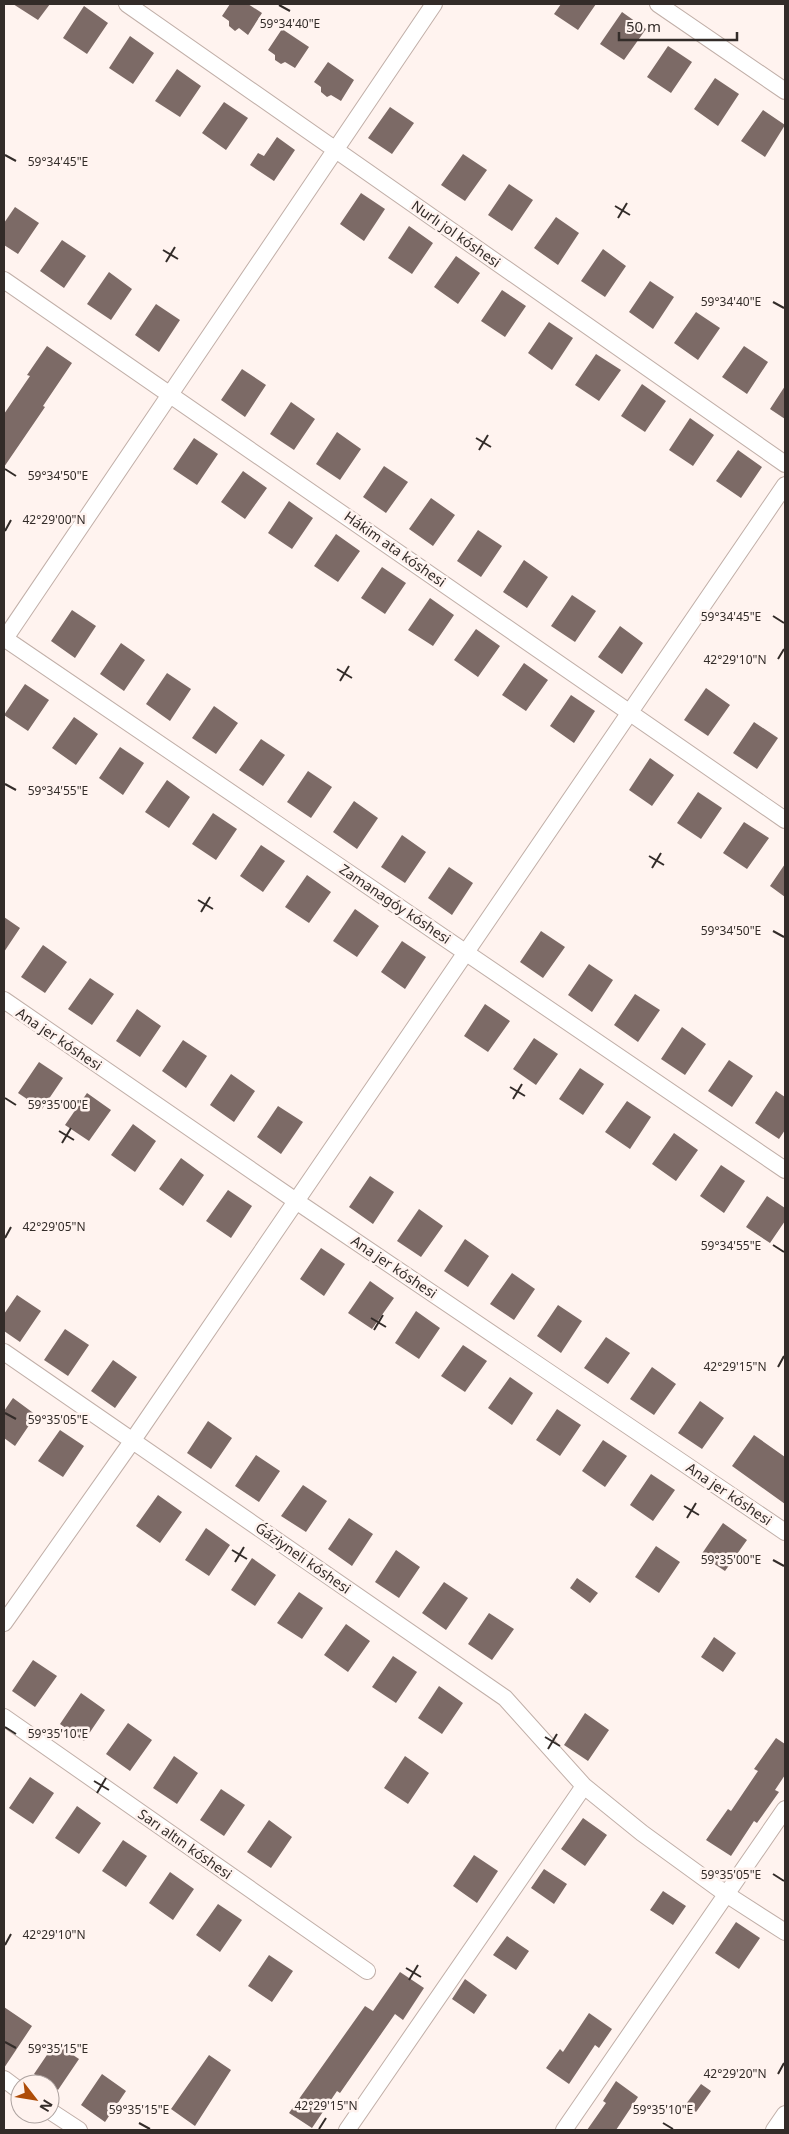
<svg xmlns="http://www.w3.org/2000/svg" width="789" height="2134" font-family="'Noto Sans',sans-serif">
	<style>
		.building { fill: #7c6a66 }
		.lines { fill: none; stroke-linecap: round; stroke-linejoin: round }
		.minor-casing { stroke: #c1afa8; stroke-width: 18 }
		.minor { stroke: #fff; stroke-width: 16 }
		.ticks { fill: none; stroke: #332c29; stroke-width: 2 }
		.labels { text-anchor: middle; stroke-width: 5; stroke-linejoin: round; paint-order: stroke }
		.street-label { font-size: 14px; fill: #332c29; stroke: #fff3ef }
		.ticks-label { font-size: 12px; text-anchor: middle; fill: #332c29; stroke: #fff3ef; stroke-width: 5; stroke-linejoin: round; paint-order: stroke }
	</style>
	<rect width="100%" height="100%" fill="#fff3ef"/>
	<path class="building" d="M13 4H50L38 20Z
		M230 4H248L262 13 248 35 239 28 235 31 229 26V21L222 16Z
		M561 4H596L578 30 554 14Z
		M84 6 108 23 87 54 63 38Z
		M622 12 646 29 624 60 600 44Z
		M282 29 309 47 295 68 285 62 281 64 275 60V55L268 50Z
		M130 36 154 53 133 84 109 68Z
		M668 46 692 62 671 93 647 77Z
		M328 62 354 80 341 101 331 95 327 97 321 92V87L314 82Z
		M177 69 201 86 180 117 155 101Z
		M715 78 739 94 718 126 694 109Z
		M224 102 248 118 226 150 202 133Z
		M390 107 414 123 392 154 368 138Z
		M763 110 785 125 765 157 741 141Z
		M277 137 295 150 274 181 250 165 258 153 264 156Z
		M463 154 487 170 465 201 441 185Z
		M509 184 533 200 512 231 488 215Z
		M361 193 385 209 364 241 340 224Z
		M15 207 39 223 18 254 4 245V223Z
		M556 217 579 233 558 265 534 248Z
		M409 226 433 243 412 274 388 258Z
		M62 240 86 256 64 288 40 271Z
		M603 249 626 266 605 297 581 281Z
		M456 256 480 273 458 304 434 287Z
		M109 272 132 289 111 320 87 304Z
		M650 281 674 297 653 329 629 312Z
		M502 290 526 306 505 337 481 321Z
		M156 304 180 320 159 352 135 335Z
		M696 312 720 328 698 360 674 343Z
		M549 322 573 338 552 370 528 353Z
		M47 346 72 363 43 406 45 407 4 467V414L30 376 27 375Z
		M744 346 768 362 747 394 722 377Z
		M596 354 621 370 599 401 575 385Z
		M242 369 266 385 245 417 221 400Z
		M642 384 666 401 645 432 621 416Z
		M785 386V419L770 409Z
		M291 402 315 419 294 450 270 434Z
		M690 418 714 435 693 466 669 450Z
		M337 432 361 449 340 480 316 464Z
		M194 438 218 454 197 485 173 469Z
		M738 450 762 467 741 498 716 481Z
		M384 466 408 482 386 513 363 497Z
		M243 471 267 488 245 519 221 502Z
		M431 498 455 515 433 546 409 529Z
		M289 501 313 518 292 549 268 533Z
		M478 530 502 546 481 577 457 561Z
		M336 534 360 551 338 582 314 566Z
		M524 560 548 577 527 608 503 592Z
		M382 567 406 583 385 614 361 598Z
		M572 595 596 611 575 642 551 626Z
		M430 598 454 615 433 646 408 630Z
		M72 610 96 626 75 658 51 641Z
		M620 626 643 643 622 674 598 657Z
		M476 629 500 646 478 677 454 660Z
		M121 643 145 660 124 691 100 674Z
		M524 663 548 680 526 711 502 695Z
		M167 673 191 689 170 721 146 704Z
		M25 684 49 700 28 731 4 715Z
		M706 688 730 705 708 736 684 720Z
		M571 695 595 711 574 743 550 726Z
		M214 706 238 723 216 754 192 738Z
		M74 717 98 734 76 765 52 748Z
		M754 722 778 738 757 769 733 753Z
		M261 739 285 755 263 786 239 770Z
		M120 747 144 763 123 795 99 778Z
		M650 758 674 775 652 806 629 790Z
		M308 771 332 787 311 818 287 802Z
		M167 780 190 797 169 828 145 812Z
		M698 792 722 808 701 839 677 823Z
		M354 801 378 818 357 849 333 832Z
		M213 813 237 829 216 860 192 844Z
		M744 822 769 838 747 869 723 853Z
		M402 835 426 852 405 883 381 867Z
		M261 845 285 861 263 892 240 876Z
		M785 864V897L770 886Z
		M449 867 473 883 452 915 428 898Z
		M307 875 331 892 309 923 285 907Z
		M355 909 379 926 357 957 333 941Z
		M4 917 20 928 4 952Z
		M541 931 565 947 543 978 520 962Z
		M402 941 426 957 405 989 381 972Z
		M43 945 67 962 45 993 21 977Z
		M589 964 613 980 592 1012 568 995Z
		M90 978 114 994 92 1025 68 1009Z
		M635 994 660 1010 638 1042 614 1025Z
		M485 1004 510 1021 488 1052 464 1036Z
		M137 1009 161 1026 140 1057 116 1041Z
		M682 1027 706 1044 685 1075 661 1059Z
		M534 1038 558 1054 536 1085 513 1069Z
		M183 1040 207 1056 186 1088 162 1071Z
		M729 1060 753 1076 732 1107 708 1091Z
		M39 1062 63 1078 42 1109 18 1093Z
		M580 1068 604 1084 583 1115 559 1099Z
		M231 1074 255 1091 234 1122 210 1105Z
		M776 1091 785 1097V1130L779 1139 755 1123Z
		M87 1093 111 1110 89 1141 65 1125Z
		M627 1101 651 1117 630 1149 605 1132Z
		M278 1106 303 1122 281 1154 257 1137Z
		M133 1124 156 1141 135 1172 111 1155Z
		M674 1133 698 1150 676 1181 652 1164Z
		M181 1158 204 1175 183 1206 159 1189Z
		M721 1165 745 1181 724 1213 700 1196Z
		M370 1176 394 1192 373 1224 349 1207Z
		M228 1190 252 1206 231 1238 206 1221Z
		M767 1196 785 1208V1221L770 1243 746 1227Z
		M419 1209 443 1226 421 1257 397 1241Z
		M465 1239 489 1256 468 1287 444 1271Z
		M321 1248 345 1264 324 1296 300 1279Z
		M512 1273 535 1289 514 1320 490 1304Z
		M370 1281 394 1298 372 1329 348 1313Z
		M17 1295 41 1311 20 1342 4 1331V1314Z
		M558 1305 582 1321 561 1353 537 1336Z
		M416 1311 440 1328 419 1359 395 1343Z
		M65 1329 89 1345 68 1376 44 1360Z
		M606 1337 630 1353 608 1384 584 1368Z
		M463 1345 487 1361 465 1392 441 1376Z
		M113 1360 137 1377 115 1408 91 1391Z
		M652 1367 676 1384 654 1415 630 1399Z
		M510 1377 533 1393 512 1425 488 1408Z
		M13 1398 36 1415 15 1446 4 1438V1411Z
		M700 1401 724 1418 702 1449 678 1433Z
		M557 1409 581 1425 560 1456 536 1440Z
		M208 1421 232 1438 211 1469 187 1453Z
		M60 1430 84 1446 63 1477 38 1461Z
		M754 1435 785 1457V1504L732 1466Z
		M603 1440 627 1456 605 1487 582 1471Z
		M256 1455 280 1471 259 1502 235 1486Z
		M651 1474 675 1490 653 1521 630 1505Z
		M303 1485 327 1501 306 1532 281 1516Z
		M158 1495 182 1512 160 1543 136 1526Z
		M349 1518 373 1534 352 1566 328 1549Z
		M723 1523 747 1540 725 1571 701 1555Z
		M206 1528 230 1545 209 1576 185 1560Z
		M656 1546 680 1562 659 1593 635 1577Z
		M396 1550 420 1567 399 1598 375 1582Z
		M252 1558 276 1575 255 1606 231 1590Z
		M577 1578 598 1593 590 1603 570 1588Z
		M444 1582 468 1598 446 1630 422 1613Z
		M299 1592 323 1608 302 1639 277 1623Z
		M489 1613 514 1629 492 1660 468 1644Z
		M346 1624 370 1641 348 1672 324 1655Z
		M714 1637 736 1653 723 1672 701 1657Z
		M393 1656 417 1672 396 1703 372 1687Z
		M33 1660 57 1676 35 1707 12 1691Z
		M439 1686 463 1703 442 1734 418 1718Z
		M81 1693 105 1710 84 1741 60 1724Z
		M585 1713 609 1730 588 1761 564 1745Z
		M128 1723 152 1740 130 1771 106 1754Z
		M776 1738 785 1744V1775L775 1790 779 1792 757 1823 754 1821 731 1856 706 1840 728 1809 731 1811 758 1771 754 1769Z
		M174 1756 198 1773 177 1804 153 1788Z
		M405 1756 429 1773 408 1804 384 1788Z
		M30 1777 54 1793 33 1824 9 1808Z
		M221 1789 245 1805 224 1836 200 1820Z
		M77 1806 101 1823 79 1854 55 1838Z
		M583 1818 607 1835 585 1866 561 1849Z
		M269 1820 292 1837 271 1868 247 1852Z
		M123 1840 147 1856 126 1887 102 1871Z
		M474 1855 498 1871 477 1903 453 1886Z
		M544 1869 567 1884 554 1904 531 1888Z
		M170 1872 194 1889 173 1920 149 1903Z
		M663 1891 686 1906 673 1925 650 1910Z
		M218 1904 242 1920 220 1952 196 1935Z
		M736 1922 760 1938 739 1969 715 1953Z
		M507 1936 529 1951 516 1970 493 1955Z
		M269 1955 293 1971 272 2002 248 1986Z
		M400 1972 424 1988 403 2020 395 2014 340 2093 337 2091 312 2128 289 2113 365 2006 373 2011Z
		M465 1979 487 1995 474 2014 452 1999Z
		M4 2007 32 2026 4 2068Z
		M589 2013 612 2029 599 2048 595 2045 569 2084 546 2068 560 2049 563 2052Z
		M55 2043 79 2059 58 2090 34 2074Z
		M209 2055 231 2070 195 2126 171 2109Z
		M102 2074 126 2091 105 2122 81 2105Z
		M616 2081 638 2097 616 2130H587L606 2103 603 2101Z
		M701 2084 711 2091 696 2112 686 2104Z"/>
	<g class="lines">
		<defs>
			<path id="minor" d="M127 4 785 464
				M658 4 785 91
				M4 280 785 820
				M4 638 785 1170
				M4 640 434 4
				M4 1000 296 1201 785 1532
				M4 1352 505 1698 584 1786 642 1833 726 1894 785 1932
				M4 1623 133 1440 785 485
				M4 1717 367 1971
				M4 2079 20 2091
				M50 2111 79 2130
				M347 2130 584 1786
				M564 2130 785 1809
				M774 2130 785 2114"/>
		</defs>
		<use href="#minor" class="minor-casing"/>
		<use href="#minor" class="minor"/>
	</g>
	<path class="ticks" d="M279 5 290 11M5 155 16 161M615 206 630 215M618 218 627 203M163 250 178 259M166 262 175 247M773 302 784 308M476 438 491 447M479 450 488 435M5 469 16 476M5 531 11 520M773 616 784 623M778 659 784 649M337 669 352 678M340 681 349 666M5 784 16 790M649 856 664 865M652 868 661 853M198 900 213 909M201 912 210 897M773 931 784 937M510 1087 525 1096M5 1098 16 1105M513 1099 522 1084M59 1131 74 1140M62 1143 71 1128M5 1238 11 1227M773 1245 784 1252M371 1318 386 1327M374 1330 383 1315M778 1367 784 1356M5 1413 16 1419M684 1506 699 1515M687 1518 696 1503M232 1550 247 1559M773 1560 784 1566M235 1562 244 1547M5 1727 16 1734M545 1737 560 1746M548 1749 557 1734M94 1781 109 1790M97 1793 106 1778M773 1874 784 1881M5 1945 11 1934M406 1968 421 1977M409 1980 418 1965M5 2042 16 2048M778 2074 784 2063M139 2123 150 2129M663 2123 673 2129M319 2129 326 2118"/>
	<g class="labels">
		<g class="street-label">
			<text transform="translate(456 234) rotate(35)" y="5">Nurlı jol kóshesi</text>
			<text transform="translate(395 549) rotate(35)" y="5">Hákim ata kóshesi</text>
			<text transform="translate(395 904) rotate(34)" y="5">Zamanagóy kóshesi</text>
			<text transform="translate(59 1039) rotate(34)" y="5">Ana jer kóshesi</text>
			<text transform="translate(394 1267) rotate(34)" y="5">Ana jer kóshesi</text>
			<text transform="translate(729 1494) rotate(34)" y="5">Ana jer kóshesi</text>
			<text transform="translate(303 1558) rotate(35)" y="5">Ǵáziyneli kóshesi</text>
			<text transform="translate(185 1844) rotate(35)" y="5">Sarı altın kóshesi</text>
		</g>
	</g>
	<g class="ticks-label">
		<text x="290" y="28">59°34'40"E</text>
		<text x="58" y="166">59°34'45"E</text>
		<text x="731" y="306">59°34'40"E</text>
		<text x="58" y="480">59°34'50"E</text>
		<text x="54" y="524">42°29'00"N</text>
		<text x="731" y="621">59°34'45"E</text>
		<text x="735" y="664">42°29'10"N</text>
		<text x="58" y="795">59°34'55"E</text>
		<text x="731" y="935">59°34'50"E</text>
		<text x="58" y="1109">59°35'00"E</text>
		<text x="54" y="1231">42°29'05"N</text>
		<text x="731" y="1250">59°34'55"E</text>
		<text x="735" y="1371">42°29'15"N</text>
		<text x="58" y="1424">59°35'05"E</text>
		<text x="731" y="1564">59°35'00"E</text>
		<text x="58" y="1738">59°35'10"E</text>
		<text x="731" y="1879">59°35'05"E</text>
		<text x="54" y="1939">42°29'10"N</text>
		<text x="58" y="2053">59°35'15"E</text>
		<text x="735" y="2078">42°29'20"N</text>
		<text x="326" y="2110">42°29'15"N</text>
		<text x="139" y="2114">59°35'15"E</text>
		<text x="663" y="2114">59°35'10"E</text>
	</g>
	<rect width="789" height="2134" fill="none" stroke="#332c29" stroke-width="10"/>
	<g transform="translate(35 2099) rotate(121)"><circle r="24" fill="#fff3ef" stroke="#ada3a0"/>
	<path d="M0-4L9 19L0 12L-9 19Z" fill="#ae4d09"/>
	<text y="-8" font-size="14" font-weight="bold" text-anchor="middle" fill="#332c29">N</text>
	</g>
	<path d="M619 32v8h118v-8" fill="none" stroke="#332c29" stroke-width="2.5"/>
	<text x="626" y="32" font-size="15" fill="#332c29" stroke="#fff3ef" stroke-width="4" paint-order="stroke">50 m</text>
</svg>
